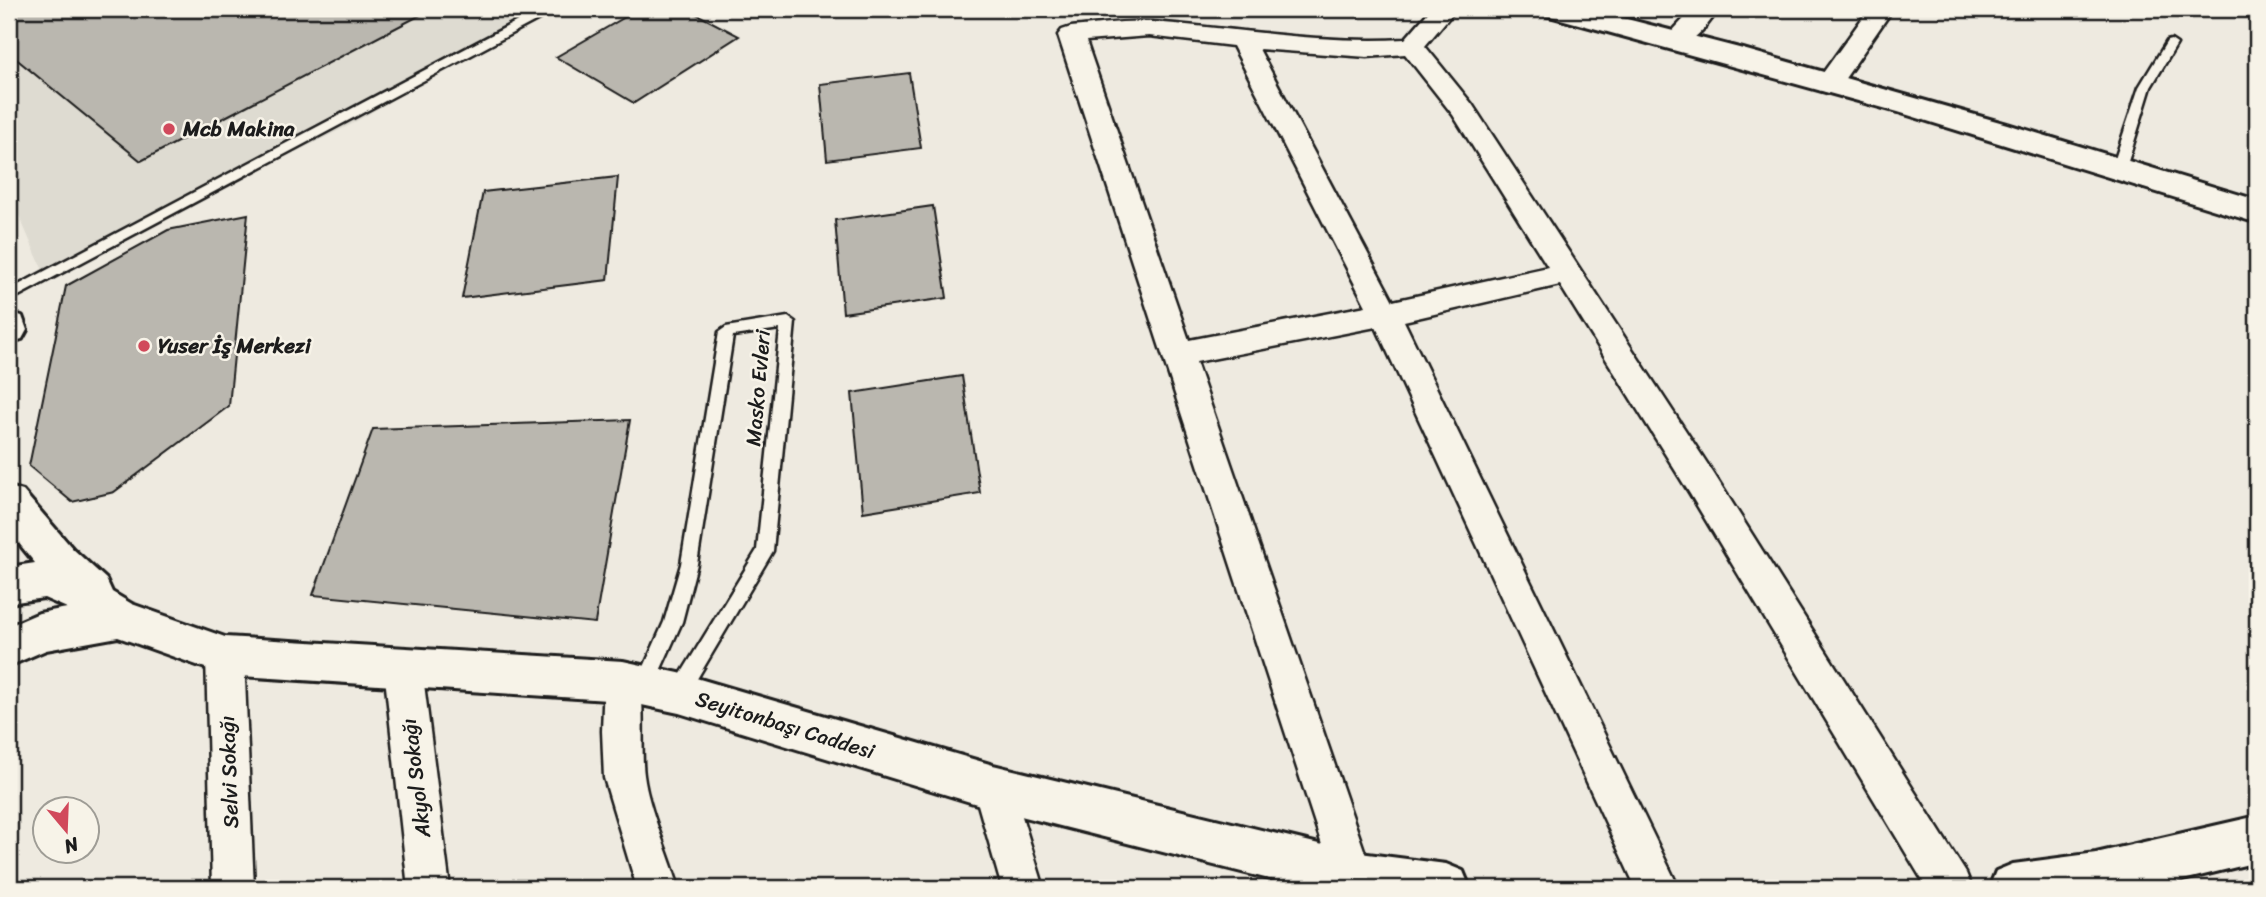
<svg xmlns="http://www.w3.org/2000/svg" width="2266" height="897" font-family="Sriracha,sans-serif">
	<style>
		.built { fill: #dedbd1 }
		.building { fill: #bab7af; stroke: #1c1c1c; stroke-width: 2 }
		.lines { fill: none; stroke-linecap: round; stroke-linejoin: round }
		.service-casing { stroke: #1c1c1c; stroke-width: 5 }
		.minor-casing { stroke: #1c1c1c; stroke-width: 5 }
		.tertiary-casing { stroke: #1c1c1c; stroke-width: 6 }
		.secondary-casing { stroke: #1c1c1c; stroke-width: 6 }
		.service { fill: #f7f3e8; fill-rule: evenodd }
		.minor { fill: #f7f3e8; fill-rule: evenodd }
		.tertiary { fill: #f7f3e8; fill-rule: evenodd }
		.secondary { fill: #f7f3e8; fill-rule: evenodd }
		.poi-dot { fill: #d1495b; stroke: #f7f3e8; stroke-width: 2.5 }
		.labels { text-anchor: middle; stroke-width: 5; stroke-linejoin: round; paint-order: stroke }
		.poi-label { font-size: 21px; font-weight: bold; fill: #1c1c1c; stroke: #f7f3e8; text-anchor: start }
		.street-label { font-size: 21px; fill: #1c1c1c; stroke: #f7f3e8 }
	</style>
	<rect width="100%" height="100%" fill="#eeeae0"/>
	<filter id="ink" filterUnits="userSpaceOnUse"><feTurbulence type="fractalNoise" baseFrequency=".0143" numOctaves="2"/><feDisplacementMap in="SourceGraphic" scale="14" xChannelSelector="R" yChannelSelector="G"/><feConvolveMatrix kernelMatrix="1 2 1 2 8 2 1 2 1" color-interpolation-filters="sRGB"/></filter>
	<g filter="url(#ink)">
		<path class="built" d="M9 9H547L350 125 45 275 9 193Z"/>
		<path class="building" d="M9 9H432L141 161 9 53Z
			M639 9H687L739 36 634 103 556 57Z
			M909 73 921 148 827 160 820 84Z
			M618 177 608 280 462 298 483 192Z
			M933 206 947 298 843 313 835 220Z
			M248 214 229 406 114 492 72 502 29 466 66 286 168 230Z
			M962 376 980 493 863 512 852 393Z
			M630 420 595 623 313 595 373 429Z"/>
		<g class="lines">
			<defs>
				<path id="service" d="M540 9H552L554 11 9 301V290Z
					M2171 40 2177 44 2151 87 2126 168 2119 172 2114 171 2112 168 2139 87 2167 41Z
					M788 317 795 322 773 551 685 699 679 701 673 699 670 693 673 687 757 550 780 329 733 336 697 564 682 622 651 691 645 693 639 691 636 685 664 622 681 564 719 332 726 327Z"/>
				<path id="minor" d="M1431 9H1456L1425 46 1472 104 1714 474 1966 873 1972 888H1927L1690 494 1560 285 1404 321 1679 888H1636L1376 327 1196 362 1373 876 1368 888H1336L1058 35 1062 30 1071 27C1097 25 1126 20 1152 22 1236 28 1320 44 1405 39ZM1149 36 1233 46 1366 306 1189 340 1086 41ZM1259 49 1367 57 1405 54 1453 115 1548 267 1393 301Z
					M1693 9H1719C1708 25 1689 51 1668 45L1664 40Z
					M1869 9H1893L1837 90 1828 92 1819 90 1815 84Z
					M225 639 238 644 244 656 254 888H212L206 656 212 644Z
					M403 651 416 656 422 668 450 888H408L384 668 390 656Z
					M623 664 636 669C647 692 640 746 644 775 648 808 669 854 679 888H637L604 778 602 731 604 681 610 669Z
					M993 768 1007 773 1013 787 1044 888H1002L973 787 979 773Z"/>
				<path id="tertiary" d="M1542 9H1588L1743 49 2007 124 2257 200V223L1898 112 1546 15Z
					M9 487 23 491 73 549 106 579 112 592 132 604 225 637 623 661 679 673 993 765 1352 852 1446 864 1463 871 1470 888H1305L993 809 679 713 623 701 225 675 118 637 46 650 9 666V626L39 613 67 608 44 598 9 603V567L35 563 9 531Z
					M2257 816V862L2150 888H1989L1996 871 2013 864 2096 853Z"/>
				<path id="secondary" d="M9 312 22 316 27 330 22 339 9 343Z"/>
			</defs>
			<use href="#service" class="service-casing"/>
			<use href="#minor" class="minor-casing"/>
			<use href="#tertiary" class="tertiary-casing"/>
			<use href="#secondary" class="secondary-casing"/>
			<use href="#service" class="service"/>
			<use href="#minor" class="minor"/>
			<use href="#tertiary" class="tertiary"/>
			<use href="#secondary" class="secondary"/>
		</g>
	</g>
	<g class="poi-dot">
		<circle cx="169" cy="129" r="7"/>
		<circle cx="144" cy="346" r="7"/>
	</g>
	<g class="labels">
		<g class="poi-label">
			<text x="183" y="136">Mcb Makina</text>
			<text x="158" y="353">Yuser İş Merkezi</text>
		</g>
		<g class="street-label">
			<text transform="translate(758 388) rotate(-85)" y="7">Masko Evleri</text>
			<text transform="translate(785 725) rotate(17)" y="7">Seyitonbaşı Caddesi</text>
			<text transform="translate(229 772) rotate(-92)" y="7">Selvi Sokağı</text>
			<text transform="translate(416 778) rotate(-97)" y="7">Akyol Sokağı</text>
		</g>
	</g>
	<rect width="2266" height="897" fill="none" stroke="#f7f3e8" stroke-width="35"/>
	<rect x="18" y="18" width="2231" height="862" fill="none" stroke="#1c1c1c" stroke-width="2.5" filter="url(#ink)"/>
	<g transform="translate(66 830) rotate(161)"><circle r="33" fill="#f7f3e8" stroke="#9f9d96" stroke-width="2"/>
	<path d="M0-5L12 26L0 18L-12 26Z" fill="#d1495b"/>
	<text y="-10" font-size="19" font-weight="bold" text-anchor="middle" fill="#1c1c1c">N</text>
	</g>
</svg>
